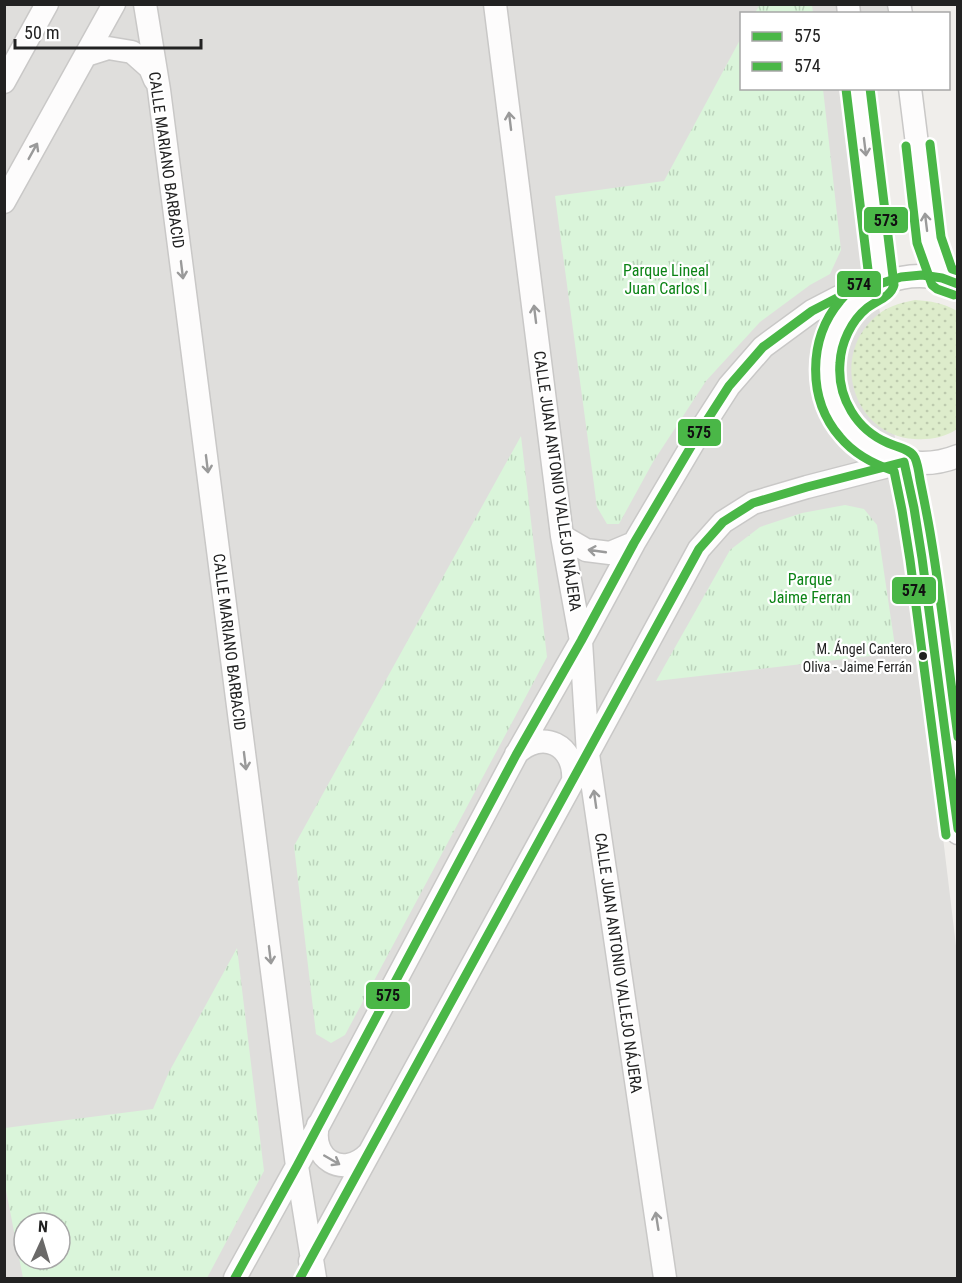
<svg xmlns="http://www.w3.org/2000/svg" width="962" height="1283" font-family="'Roboto Condensed',sans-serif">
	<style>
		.residential { fill: #dfdedc; fill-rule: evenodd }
		.park { fill: url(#park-tufts); fill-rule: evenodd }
		.garden { fill: url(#garden-dots) }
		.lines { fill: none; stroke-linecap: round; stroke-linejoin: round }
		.minor-casing { stroke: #c9c8c7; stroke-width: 25 }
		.minor { stroke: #fdfcfc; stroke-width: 22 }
		.bus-1-casing { stroke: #fff; stroke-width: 14 }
		.bus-2-casing { stroke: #fff; stroke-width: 14 }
		.bus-3-casing { stroke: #fff; stroke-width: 14 }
		.bus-1 { stroke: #4ab747; stroke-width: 9 }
		.bus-2 { stroke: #4ab747; stroke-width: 9 }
		.bus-3 { stroke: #4ab747; stroke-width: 9 }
		.oneway { stroke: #9a9a9a }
		.bus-dot { fill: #222; stroke: #fff; stroke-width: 2 }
		.labels { text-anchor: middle; stroke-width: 4.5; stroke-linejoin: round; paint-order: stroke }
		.bus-label { font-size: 14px; fill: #222; stroke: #fff; text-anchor: end }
		.street-label { font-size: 16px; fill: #222; stroke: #fff }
		.park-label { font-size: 16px; fill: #0c8416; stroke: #fff }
		.line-badge { stroke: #fff; stroke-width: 2 }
		.pale-badge-label { font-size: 16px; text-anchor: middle; font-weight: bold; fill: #111 }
	</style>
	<defs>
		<pattern id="park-tufts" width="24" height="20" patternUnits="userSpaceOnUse" patternTransform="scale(1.5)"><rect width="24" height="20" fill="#daf5da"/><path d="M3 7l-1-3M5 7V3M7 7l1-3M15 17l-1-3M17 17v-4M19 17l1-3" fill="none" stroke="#bbd2bb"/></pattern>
		<pattern id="garden-dots" width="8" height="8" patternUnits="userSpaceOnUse" patternTransform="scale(1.5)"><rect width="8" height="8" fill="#ddeccb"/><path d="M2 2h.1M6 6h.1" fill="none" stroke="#bdcaae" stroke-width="1.8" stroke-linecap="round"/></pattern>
	</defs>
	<rect width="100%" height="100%" fill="#f0eeeb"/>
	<path class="residential" d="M5 5H914L909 13 742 14V88L870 89 856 114 957 954V1278H5ZM24 1223H60V1259H24Z"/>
	<path class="park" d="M760 4 812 5 813 13H755Z
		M741 38 742 88 823 89 841 250 830 274 810 285 760 322 706 381 653 462 619 524H607L597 507 555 196 664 181Z
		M521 436 547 657 345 1035 331 1043 316 1034 294 846Z
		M845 505 864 509 877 525 896 653 656 681 730 550 760 527 802 513Z
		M237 948 264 1171 207 1278H23L5 1185V1128L153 1109 169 1072ZM24 1223H60V1259H24Z"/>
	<path class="garden" d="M915 300C931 301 943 303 957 311V429C944 438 929 440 914 439 854 435 830 358 874 318 885 307 900 303 915 300Z"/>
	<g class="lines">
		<defs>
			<path id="minor" d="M145 4 159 90 297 1166 315 1278
				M495 4 562 536 581 641 588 754 665 1278
				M848 4 849 14
				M899 4 901 14
				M86 55 108 48 132 52 150 68 155 80
				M4 82 47 4
				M858 88 882 284
				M910 88 929 240 942 278
				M4 202 114 4
				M958 284C952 282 946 279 940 278 860 262 801 344 839 415 850 435 869 451 891 458 913 465 936 465 958 456
				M904 462 914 508 922 558 958 833
				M562 536 586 550 610 553 634 543
				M516 754C542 728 576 745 573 781
				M318 1125C310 1159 343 1179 368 1154
				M310 1261 573 781 699 549 723 522 753 503 807 487 904 462
				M235 1278 297 1166 516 755 581 641 634 543 702 428 729 386 763 347 812 311 839 297 882 284"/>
		</defs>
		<use href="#minor" class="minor-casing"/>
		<use href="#minor" class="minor"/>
		<defs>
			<path id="bus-1" d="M235 1278 297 1166 516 755 581 641 634 543 702 428 729 386 763 347 812 311 839 297 901 277 922 275 942 278 958 284
				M300 1278 699 549 723 522 753 503 807 487 904 462 914 508 922 558 958 829"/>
			<path id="bus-2" d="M846 89 869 278C859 284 848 291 840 301 808 339 807 399 840 437 854 454 873 464 894 471L902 510 910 560 946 835
				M906 146 917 243 932 285 937 289 954 295"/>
			<path id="bus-3" d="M870 88 894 285C891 297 876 301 867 308 851 321 841 343 840 363 837 398 857 430 888 443 897 447 911 449 915 458 918 465 919 473 920 480 924 500 928 519 931 538 942 604 949 671 958 737
				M930 144 941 237 952 269 958 271"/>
		</defs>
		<use href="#bus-1" class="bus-1-casing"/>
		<use href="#bus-2" class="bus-2-casing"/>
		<use href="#bus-3" class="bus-3-casing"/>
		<use href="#bus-1" class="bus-1"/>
		<use href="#bus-2" class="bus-2"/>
		<use href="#bus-3" class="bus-3"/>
	</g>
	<defs><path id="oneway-shaft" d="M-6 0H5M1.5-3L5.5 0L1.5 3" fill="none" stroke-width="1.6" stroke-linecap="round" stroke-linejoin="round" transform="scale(1.5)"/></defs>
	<g class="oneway">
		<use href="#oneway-shaft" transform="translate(510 121) rotate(-97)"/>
		<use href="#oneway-shaft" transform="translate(865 147) rotate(83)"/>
		<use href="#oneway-shaft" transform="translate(33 151) rotate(-61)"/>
		<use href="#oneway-shaft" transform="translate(926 222) rotate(-97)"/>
		<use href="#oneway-shaft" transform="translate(182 270) rotate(83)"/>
		<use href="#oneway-shaft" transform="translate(535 314) rotate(-97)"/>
		<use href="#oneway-shaft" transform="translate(207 464) rotate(83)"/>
		<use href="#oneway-shaft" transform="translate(597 551) rotate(-172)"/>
		<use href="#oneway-shaft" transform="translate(245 761) rotate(83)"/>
		<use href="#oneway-shaft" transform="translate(595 799) rotate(-98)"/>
		<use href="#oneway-shaft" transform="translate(270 955) rotate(83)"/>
		<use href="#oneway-shaft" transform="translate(332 1160) rotate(30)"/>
		<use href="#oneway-shaft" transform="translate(657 1221) rotate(-99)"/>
	</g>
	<circle class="bus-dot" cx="923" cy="656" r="5"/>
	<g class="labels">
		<g class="bus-label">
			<text x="912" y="654">M. Ángel Cantero<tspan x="912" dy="18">Oliva - Jaime Ferrán</tspan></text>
		</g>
		<g class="street-label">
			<text transform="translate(167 160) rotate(82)" y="6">CALLE MARIANO BARBACID</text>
			<text transform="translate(558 481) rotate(82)" y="6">CALLE JUAN ANTONIO VALLEJO NÁJERA</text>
			<text transform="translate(230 642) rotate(83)" y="6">CALLE MARIANO BARBACID</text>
			<text transform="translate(619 963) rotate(82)" y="6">CALLE JUAN ANTONIO VALLEJO NÁJERA</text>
		</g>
		<g class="park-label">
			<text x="666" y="276">Parque Lineal<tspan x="666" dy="18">Juan Carlos I</tspan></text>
			<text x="810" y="585">Parque<tspan x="810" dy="18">Jaime Ferran</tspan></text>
		</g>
	</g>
	<g class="line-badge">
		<rect x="863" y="206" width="46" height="28" rx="6" fill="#4ab747"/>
		<rect x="836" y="270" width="46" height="28" rx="6" fill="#4ab747"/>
		<rect x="677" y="418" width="45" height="29" rx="6" fill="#4ab747"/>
		<rect x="891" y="576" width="46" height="29" rx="6" fill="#4ab747"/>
		<rect x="365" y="981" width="46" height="29" rx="6" fill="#4ab747"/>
	</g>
	<g class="pale-badge-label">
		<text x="886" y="226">573</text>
		<text x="859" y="290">574</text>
		<text x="699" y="438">575</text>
		<text x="914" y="596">574</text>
		<text x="388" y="1001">575</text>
	</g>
	<rect width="962" height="1283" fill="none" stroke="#222222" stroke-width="12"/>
	<rect x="740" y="12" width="210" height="78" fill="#ffffff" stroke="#a7a7a7" stroke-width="1.5"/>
	<rect x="752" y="32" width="30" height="9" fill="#4ab747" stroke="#a7a7a7" stroke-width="1.5"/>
	<text x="794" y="42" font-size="18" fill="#222222">575</text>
	<rect x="752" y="62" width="30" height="9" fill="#4ab747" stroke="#a7a7a7" stroke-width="1.5"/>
	<text x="794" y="72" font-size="18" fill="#222222">574</text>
	<g transform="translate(42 1241) rotate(4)"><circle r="28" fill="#ffffff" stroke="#a7a7a7" stroke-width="1.5"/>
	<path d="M0-4.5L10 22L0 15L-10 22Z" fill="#6a6968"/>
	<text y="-9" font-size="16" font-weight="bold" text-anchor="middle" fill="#222222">N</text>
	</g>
	<path d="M15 39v9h186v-9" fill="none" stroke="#222222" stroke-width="3"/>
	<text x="24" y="39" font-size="18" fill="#222222" stroke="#ffffff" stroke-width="4.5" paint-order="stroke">50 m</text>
</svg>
